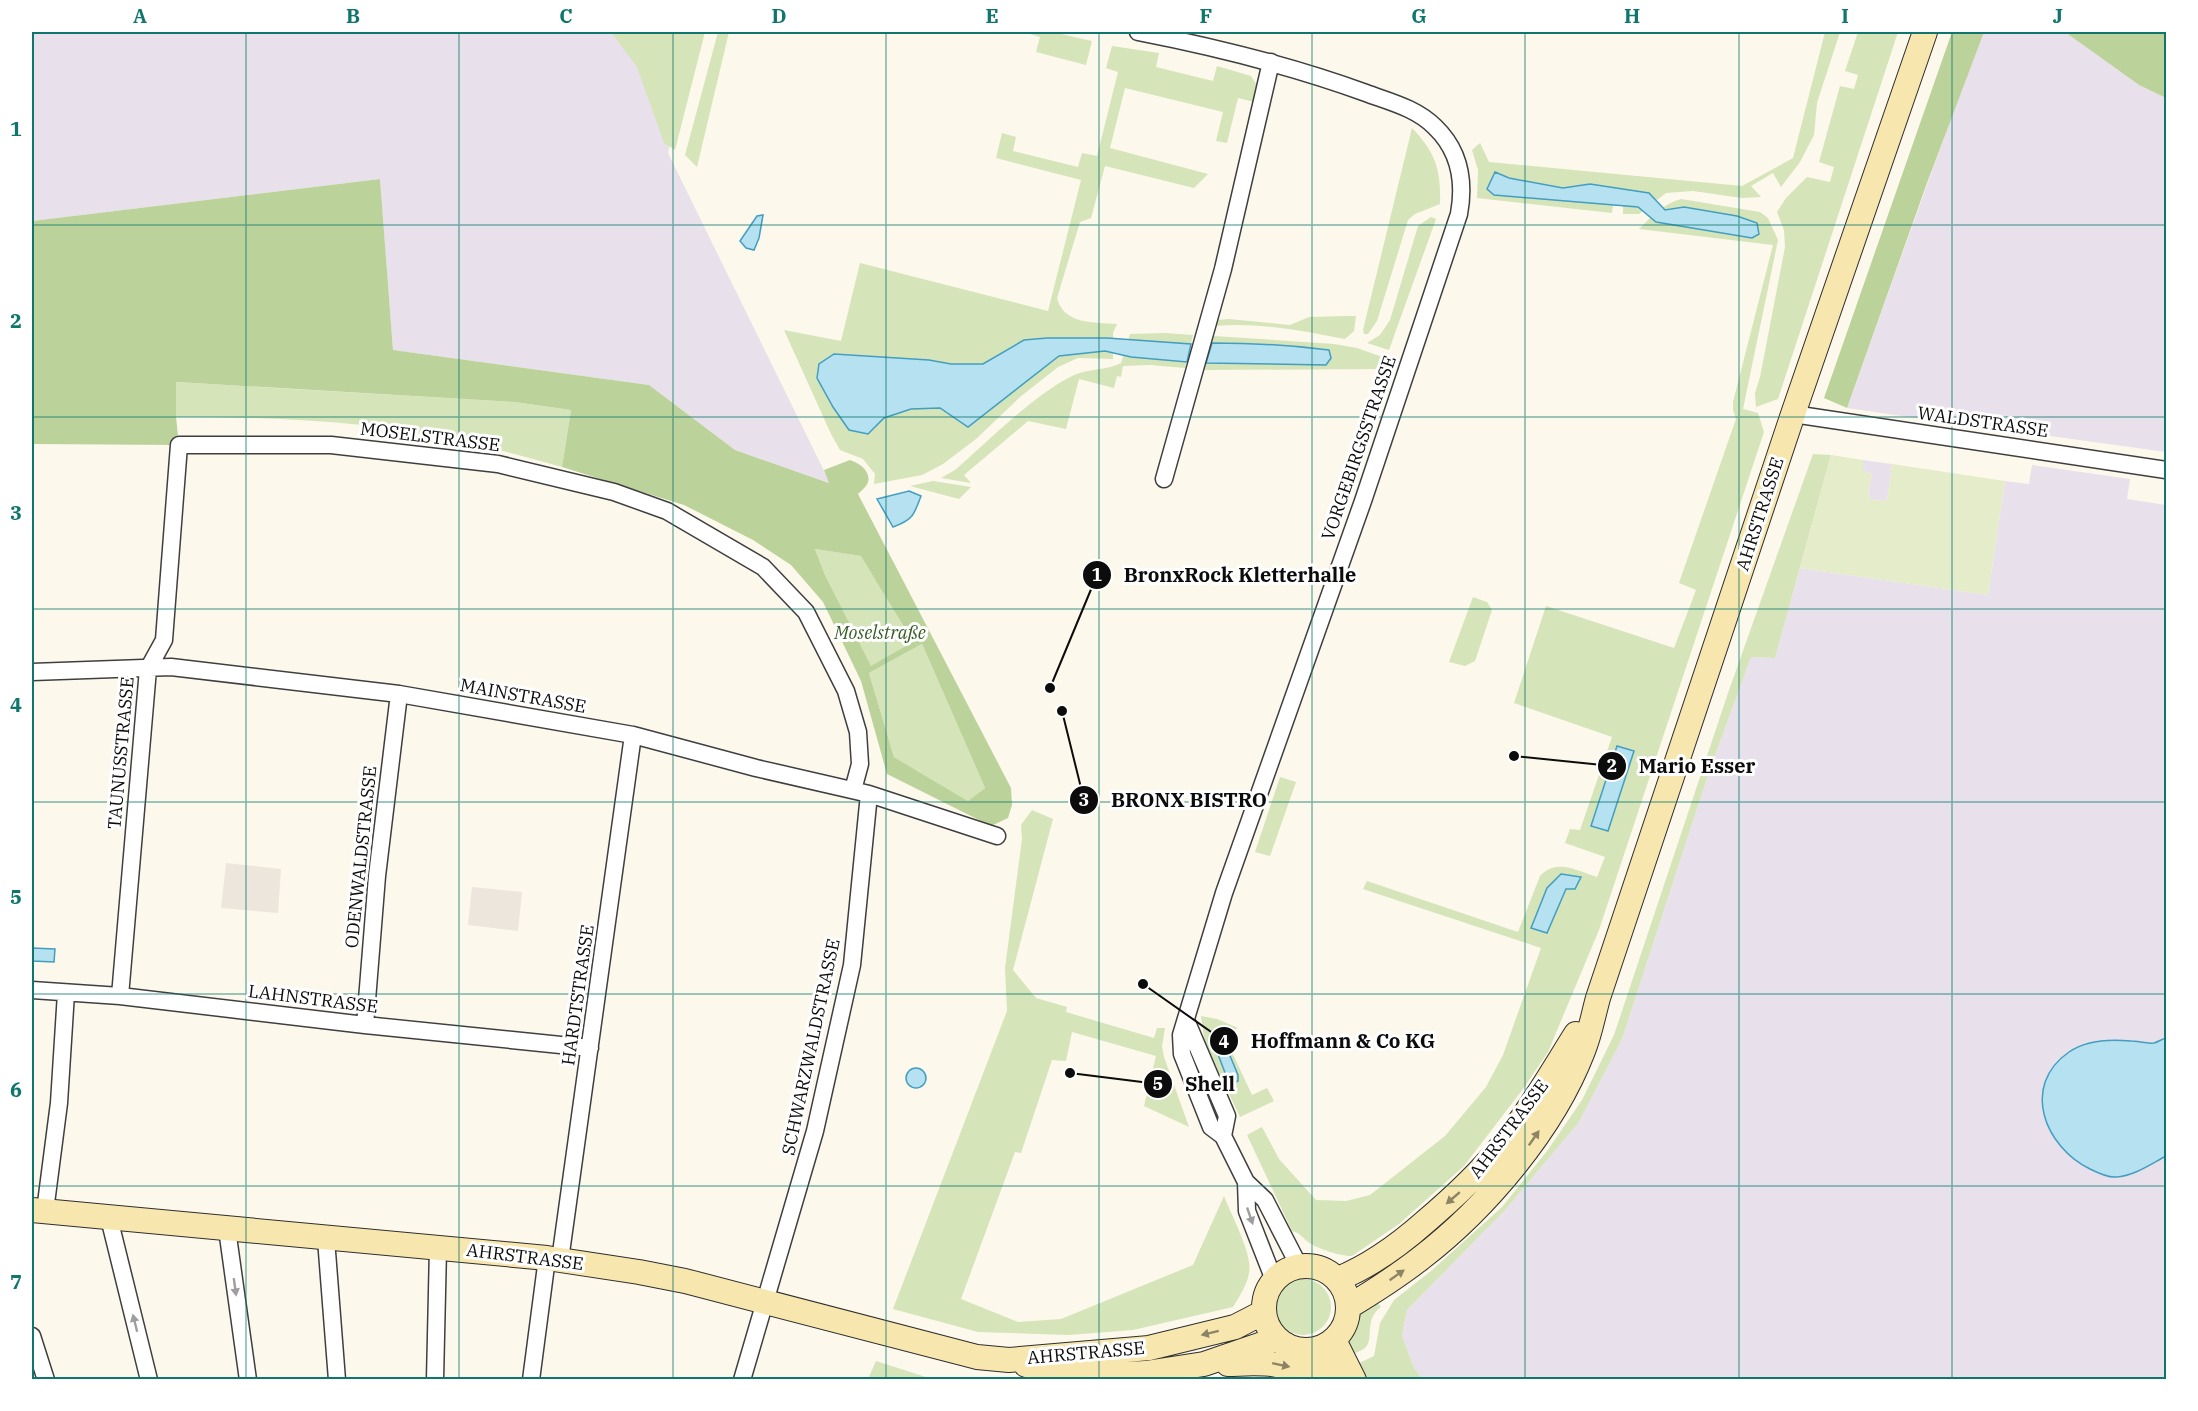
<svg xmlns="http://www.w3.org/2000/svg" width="2198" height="1411" font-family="'IBM Plex Serif',serif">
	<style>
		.industrial { fill: #e8e0ea }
		.green { fill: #d5e4b9 }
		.forest { fill: #bbd39a; fill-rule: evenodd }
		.pitch { fill: #e5ecca }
		.plaza { fill: #ece6dc }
		.water { fill: #b5e1f0; stroke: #439ec0; stroke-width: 1.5 }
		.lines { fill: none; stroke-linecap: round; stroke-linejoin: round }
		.street-casing { stroke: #3f3f3f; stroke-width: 19 }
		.secondary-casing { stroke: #2e2e2e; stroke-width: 26 }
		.street { stroke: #fff; stroke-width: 16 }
		.secondary { stroke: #f7e6ad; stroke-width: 24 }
		.oneway { fill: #8d8465 }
		.oneway2 { fill: #9e9e9e }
		.grid { fill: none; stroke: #0f766e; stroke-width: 1.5; stroke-opacity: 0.55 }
		.labels { text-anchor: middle; stroke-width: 6; stroke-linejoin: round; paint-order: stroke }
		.street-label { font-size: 18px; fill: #0c0c0c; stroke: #fff }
		.park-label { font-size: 18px; font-style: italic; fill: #365d23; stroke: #fff }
		.leader { fill: none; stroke: #0c0c0c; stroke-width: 2 }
		.callout-dot { fill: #0c0c0c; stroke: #fff; stroke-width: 2 }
		.mark-label { font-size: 18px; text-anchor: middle; font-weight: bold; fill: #fff }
		.callout-label { font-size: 20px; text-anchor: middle; font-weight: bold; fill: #0c0c0c; stroke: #fff; stroke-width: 6; stroke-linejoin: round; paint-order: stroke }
		.neatline { fill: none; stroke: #0f766e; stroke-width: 2 }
		.grid-label { font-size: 20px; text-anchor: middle; font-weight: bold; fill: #0f766e }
	</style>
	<rect width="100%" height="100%" fill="#fdf8ec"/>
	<path class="industrial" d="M32 32H695L668 153 830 483 735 450 649 385 393 350 380 179 32 221Z
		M1956 32H2065L2139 85 2166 98V452L2050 436 2044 437 1847 408 1979 40Z
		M1863 460 1892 464 1887 501 1871 500 1868 491 1872 474 1863 471Z
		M2032 465 2130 479 2127 499 2166 505V1379H1422L1413 1366 1402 1335 1407 1310 1506 1209 1579 1122 1622 1039 1709 772 1751 657 1775 658 1800 568 1988 595 2005 481 2029 484Z"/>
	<path class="green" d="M611 32H705L675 150 664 143 637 67Z
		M718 32H729L697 167 685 155Z
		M1023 32H1052L1092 41 1086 65 1036 52 1040 37Z
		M1825 32H1840L1817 103 1814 135 1800 162 1781 187 1773 173 1751 186 1761 197 1742 198 1693 191 1666 193 1639 214H1623V206L1613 205 1612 213 1477 198 1478 170 1472 150 1480 143 1489 162 1742 186 1793 158Z
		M1858 32H1898L1778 399 1756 407 1755 393 1760 377 1785 247 1784 230 1777 212 1786 198 1807 177 1830 182 1834 167 1819 162 1840 86 1854 89 1858 75 1845 71Z
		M1112 46 1159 53 1156 67 1213 81 1217 66 1251 76 1258 87 1254 102 1238 98 1227 143 1216 141 1223 112 1125 88 1110 148 1208 174 1194 188 1105 166 1091 218 1080 222 1057 298C1064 325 1094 322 1117 324L1113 333V359L1078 358 1058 367 1020 397 976 439 943 464 922 475 874 484 875 474 863 459 840 450 831 434 784 330 841 341 860 263 1048 311 1081 180 996 158 1002 133 1016 137 1013 151 1078 167 1082 153 1097 156 1118 72 1106 68Z
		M1412 128C1436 153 1441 170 1440 204L1415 214 1408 220 1377 321 1368 334H1364L1363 330Z
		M1681 199 1760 212 1768 218 1778 240 1743 409 1758 413 1764 432 1599 930 1548 1052 1523 1089 1464 1166 1399 1224 1352 1256C1340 1256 1318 1249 1308 1242 1302 1237 1300 1233 1292 1231L1247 1135 1262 1127 1279 1159 1316 1200 1346 1201 1370 1195 1445 1136 1486 1087 1503 1055 1541 948 1363 889 1367 881 1518 932 1540 876C1557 858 1577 871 1597 877L1605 857 1565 843 1570 829 1580 830 1612 737 1514 703 1546 606 1674 648 1696 590 1679 583 1736 419 1733 410V402L1773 245 1639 229C1652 216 1663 204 1681 199Z
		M1431 217 1436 219 1389 350 1367 343 1380 335 1390 320 1418 226Z
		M1346 316H1356L1354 331 1345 339C1302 331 1259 322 1214 326L1217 320 1229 319 1290 325 1309 317Z
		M1165 333 1193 335 1185 368 1150 365 1123 366 1121 377 1117 376 1114 388 1079 379 1066 429 1028 421 964 475 971 483 941 478 955 470C989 441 1032 396 1072 376 1088 368 1106 371 1121 363L1130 334Z
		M1214 336 1334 344 1357 348 1388 359 1385 369 1204 370Z
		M175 382 514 402 571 410 562 467C529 458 497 449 464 441 370 421 271 417 176 417Z
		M1813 454 1831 455 1775 658 1751 657 1709 772 1622 1039 1579 1122 1506 1209 1407 1310 1402 1335 1413 1366 1422 1379H1362L1353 1366 1374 1356 1380 1323 1394 1300 1431 1271 1502 1207 1547 1151 1582 1100 1614 1035 1728 693Z
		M933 481 971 487 959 499 910 486Z
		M815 549 862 556 913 643 871 667 825 575Z
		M1473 597 1487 602 1492 610 1475 661 1465 666 1449 662Z
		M922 644 985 788 968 801 894 757 869 673Z
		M1280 777 1296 782 1270 856 1255 852Z
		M1032 810 1053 819 1013 970 1036 998 1067 1007 1066 1012 1154 1038 1157 1028H1165L1162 1046 1164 1057 1189 1127 1144 1106 1156 1056 1072 1032 1066 1061 1052 1060 1021 1153 1015 1152 961 1299 1018 1322 1061 1319 1193 1265 1224 1196C1231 1215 1253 1254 1249 1273 1247 1285 1239 1297 1233 1307L1133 1330 1068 1335 978 1332 893 1309 1007 1011 1005 968 1022 839 1021 825Z
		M1201 1016 1217 1019 1238 1028 1224 1035 1252 1095 1267 1088 1274 1101 1240 1117 1205 1043Z
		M1275 1307a28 28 0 1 1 56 0a28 28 0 1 1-56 0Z
		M1374 1299 1381 1307C1364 1319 1374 1338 1366 1347 1362 1351 1354 1353 1349 1356 1343 1330 1354 1314 1374 1299Z
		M876 1361 932 1379H868Z"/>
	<path class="forest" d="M1952 32H1984L1927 183 1847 408 1824 398Z
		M2065 32H2166V98L2139 85Z
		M380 179 393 350 649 385 735 450 829 483 824 470 850 460C859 463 871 471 868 482 867 486 861 491 858 494L1011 788 1012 805 1008 818 991 826 887 774 861 681 823 602 791 565 753 540 684 505 562 467 571 410 514 402 176 382V417L179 445 32 444V221ZM815 549 861 556 913 642 871 666 825 575ZM922 644 985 788 968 801 894 757 869 673Z"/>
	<path class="pitch" d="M1831 455 1863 460V471L1872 474 1868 491 1871 500 1887 501 1892 464 2005 481 1988 595 1800 568Z"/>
	<path class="plaza" d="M226 863 281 869 278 913 221 908Z
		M472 887 522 892 518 931 468 925Z"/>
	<path class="water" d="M1495 172 1509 178 1563 188 1590 184 1649 193 1665 210 1684 207 1737 216 1757 223 1759 234 1752 238 1656 222 1638 207 1494 195 1487 189Z
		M763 215 759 238 754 250 746 248 740 241 757 216Z
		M1047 338H1107L1191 344 1187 362 1131 357 1105 351 1059 356 968 427 940 408 911 409 884 418 868 434 849 430 833 407 817 378 819 364 834 354 929 360 951 364H983L1024 340Z
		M1212 343C1251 343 1290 345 1329 350L1331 358 1326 365 1206 363Z
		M909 491 921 496C914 515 913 520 893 527L877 499Z
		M1617 746 1634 751 1608 831 1591 826Z
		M1561 874 1581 877 1575 889H1566L1547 933 1531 928 1547 888Z
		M32 948 55 949 54 962 32 961Z
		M1217 1035 1223 1039 1238 1075V1081L1234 1083 1227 1078 1213 1041Z
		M2166 1038V1156C2151 1164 2134 1176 2116 1177 2108 1178 2098 1173 2090 1169 2045 1147 2020 1086 2069 1052 2086 1040 2111 1039 2131 1041 2138 1041 2147 1044 2154 1043 2158 1042 2162 1039 2166 1038Z
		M906 1078a10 10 0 1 1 20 0a10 10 0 1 1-20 0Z"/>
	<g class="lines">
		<defs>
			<path id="street" d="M1138 32C1215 47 1292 66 1366 93 1390 102 1416 108 1435 127 1460 151 1465 181 1459 214L1363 501 1224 893 1181 1035 1182 1054 1211 1127 1223 1136 1246 1182 1247 1211 1274 1280
				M1793 414 2166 470
				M1164 479 1223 269 1271 62
				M32 672 171 667 399 694 633 735 756 768 869 794 997 836
				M32 990 120 996 365 1025 590 1048
				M120 996 148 669 164 640 179 445H331L498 464 614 492 667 511 763 567 806 612 846 691 858 732 860 764 853 790
				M1186 1020 1227 1116 1223 1136
				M365 1025 377 876 399 694
				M1246 1182 1265 1200 1299 1266
				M45 1211 59 1103 66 993
				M109 1218 149 1380
				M227 1229 248 1380
				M326 1239 337 1380
				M560 1260 633 735
				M32 1336 46 1380
				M435 1380 438 1248
				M531 1380 547 1258
				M742 1380 815 1131 852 965 869 794"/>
			<path id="secondary" d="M32 1210 547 1258 639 1272 685 1281 977 1357 1009 1360 1149 1348 1235 1327 1264 1312
				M1264 1308a42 42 0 1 1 84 0a42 42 0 1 1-84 0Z
				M1338 1279C1370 1266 1399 1245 1425 1222 1452 1199 1478 1175 1500 1148 1529 1112 1552 1072 1576 1034
				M1348 1307C1373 1292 1398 1276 1421 1258 1486 1208 1553 1129 1583 1051 1590 1034 1593 1016 1598 998L1793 414 1925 32
				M1334 1340 1354 1380
				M1310 1350 1332 1380
				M1228 1364C1265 1363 1279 1360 1312 1380
				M1026 1365 1072 1377 1146 1373 1204 1364 1277 1339"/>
		</defs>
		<use href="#street" class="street-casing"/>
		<use href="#secondary" class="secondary-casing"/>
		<use href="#street" class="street"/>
		<use href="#secondary" class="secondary"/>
	</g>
	<defs><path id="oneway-solid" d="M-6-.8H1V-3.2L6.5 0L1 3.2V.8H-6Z" transform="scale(1.5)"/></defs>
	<g class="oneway">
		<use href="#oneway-solid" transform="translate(1534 1138) rotate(-55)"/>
		<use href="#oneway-solid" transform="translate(1453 1198) rotate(139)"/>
		<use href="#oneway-solid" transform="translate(1397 1275) rotate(-35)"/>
		<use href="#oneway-solid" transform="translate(1210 1333) rotate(166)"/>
		<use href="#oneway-solid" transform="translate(1281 1365) rotate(12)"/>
	</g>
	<g class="oneway2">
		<use href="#oneway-solid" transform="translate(1250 1216) rotate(71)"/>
		<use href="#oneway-solid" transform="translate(235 1287) rotate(82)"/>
		<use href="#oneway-solid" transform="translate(135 1323) rotate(-104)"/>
	</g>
	<path class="grid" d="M246 32V1380M459 32V1380M673 32V1380M886 32V1380M1099 32V1380M1312 32V1380M1525 32V1380M1739 32V1380M1952 32V1380M32 225H2166M32 417H2166M32 609H2166M32 802H2166M32 994H2166M32 1186H2166"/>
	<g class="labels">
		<g class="street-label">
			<text transform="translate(1983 422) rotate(8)" y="6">WALDSTRASSE</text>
			<text transform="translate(430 437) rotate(7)" y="6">MOSELSTRASSE</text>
			<text transform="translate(1359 448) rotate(-71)" y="6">VORGEBIRGSSTRASSE</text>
			<text transform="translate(1760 514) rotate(-72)" y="6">AHRSTRASSE</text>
			<text transform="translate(523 696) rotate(10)" y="6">MAINSTRASSE</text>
			<text transform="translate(121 753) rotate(-85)" y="6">TAUNUSSTRASSE</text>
			<text transform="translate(361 857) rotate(-84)" y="6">ODENWALDSTRASSE</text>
			<text transform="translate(578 995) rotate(-82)" y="6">HARDTSTRASSE</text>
			<text transform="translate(313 999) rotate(7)" y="6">LAHNSTRASSE</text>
			<text transform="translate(811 1047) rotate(-78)" y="6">SCHWARZWALDSTRASSE</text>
			<text transform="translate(1509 1129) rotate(-53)" y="6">AHRSTRASSE</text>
			<text transform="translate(525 1257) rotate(7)" y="6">AHRSTRASSE</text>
			<text transform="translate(1086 1353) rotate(-5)" y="6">AHRSTRASSE</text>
		</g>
		<g class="park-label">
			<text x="880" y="639">Moselstraße</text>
		</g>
	</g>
	<path class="leader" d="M1050 688L1097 575M1514 756L1612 766M1062 711L1084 800M1143 984L1224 1041M1070 1073L1158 1084"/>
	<g class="callout-dot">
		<circle cx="1050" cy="688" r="6"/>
		<circle cx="1514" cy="756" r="6"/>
		<circle cx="1062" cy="711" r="6"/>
		<circle cx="1143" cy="984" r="6"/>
		<circle cx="1070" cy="1073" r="6"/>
		<circle cx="1097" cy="575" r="15"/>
		<circle cx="1612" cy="766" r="15"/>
		<circle cx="1084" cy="800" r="15"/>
		<circle cx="1224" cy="1041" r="15"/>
		<circle cx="1158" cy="1084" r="15"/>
	</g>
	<g class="mark-label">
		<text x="1097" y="581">1</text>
		<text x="1612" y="772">2</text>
		<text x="1084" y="806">3</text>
		<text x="1224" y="1048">4</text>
		<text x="1158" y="1090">5</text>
	</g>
	<g class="callout-label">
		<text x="1240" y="582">BronxRock Kletterhalle</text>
		<text x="1697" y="773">Mario Esser</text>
		<text x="1189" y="807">BRONX BISTRO</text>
		<text x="1343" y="1048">Hoffmann &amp; Co KG</text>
		<text x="1210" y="1091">Shell</text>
	</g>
	<rect width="2198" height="1411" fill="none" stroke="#ffffff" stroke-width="66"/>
	<rect x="33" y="33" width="2132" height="1345" class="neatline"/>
	<g class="grid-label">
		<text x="140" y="23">A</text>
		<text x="353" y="23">B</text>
		<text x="566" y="23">C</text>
		<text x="779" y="23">D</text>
		<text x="992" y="23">E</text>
		<text x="1206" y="23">F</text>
		<text x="1419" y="23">G</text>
		<text x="1632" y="23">H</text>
		<text x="1845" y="23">I</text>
		<text x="2058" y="23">J</text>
		<text x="16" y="136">1</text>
		<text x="16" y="328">2</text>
		<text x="16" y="520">3</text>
		<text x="16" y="712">4</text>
		<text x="16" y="904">5</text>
		<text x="16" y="1097">6</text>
		<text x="16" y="1289">7</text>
	</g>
</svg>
